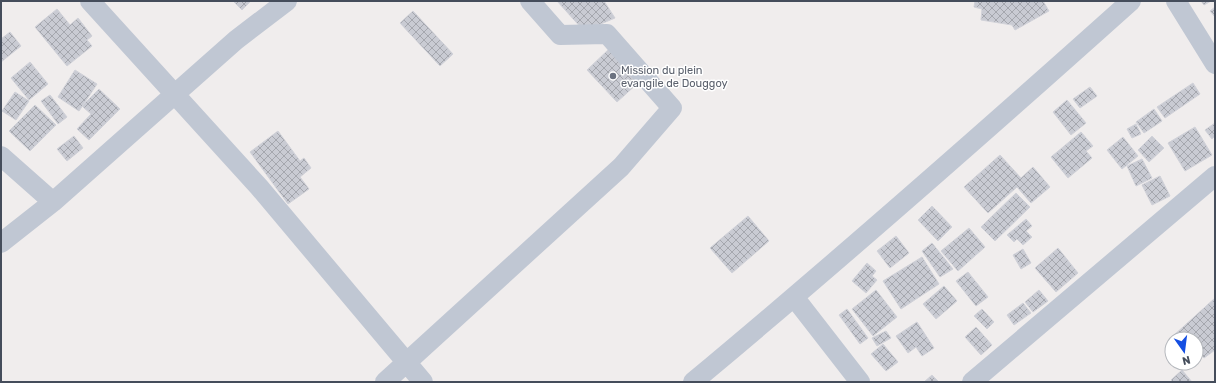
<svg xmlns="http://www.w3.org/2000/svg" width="1216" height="383" font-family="Rubik,sans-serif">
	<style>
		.building { fill: url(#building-cross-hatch); stroke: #d1d2d9 }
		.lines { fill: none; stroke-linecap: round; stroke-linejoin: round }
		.minor { stroke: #c0c7d3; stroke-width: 20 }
		.worship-dot { fill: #6b7280; stroke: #fff; stroke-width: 1.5 }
		.labels { text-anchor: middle; stroke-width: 3; stroke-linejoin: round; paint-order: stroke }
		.worship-label { font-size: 11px; fill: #5b616d; stroke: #fff; text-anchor: start }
	</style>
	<defs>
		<pattern id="building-cross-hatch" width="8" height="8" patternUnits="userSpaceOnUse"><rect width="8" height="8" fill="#c9cbd3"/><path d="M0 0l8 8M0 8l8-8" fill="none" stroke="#a5a7ae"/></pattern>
	</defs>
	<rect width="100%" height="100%" fill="#f0eded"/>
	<path class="building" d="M233 1H249L250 2 242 10Z
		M557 1H604L615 18 584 31Z
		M975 1H1043L1049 11 1015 30 1012 25 981 20 982 9 974 7Z
		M1201 1H1211L1204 5Z
		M1215 7V17L1210 11Z
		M57 9 70 25 78 18 92 36 87 40 92 46 67 66 35 27Z
		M413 11 453 54 440 66 400 23Z
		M10 32 21 46 1 62V39Z
		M609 49 639 82 617 102 587 70Z
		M30 62 48 84 29 100 11 78Z
		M75 70 97 84 79 111 58 97Z
		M1193 83 1200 94 1165 118 1157 107Z
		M1090 87 1097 96 1080 108 1073 99Z
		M99 89 120 109 89 140 77 129 91 114 82 106Z
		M15 92 29 101 16 120 2 111Z
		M50 95 67 117 58 124 41 101Z
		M1067 100 1086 123 1071 135 1053 112Z
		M35 105 56 125 30 151 9 131Z
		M1154 109 1162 121 1144 133 1136 122Z
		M1215 123V136L1212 139 1205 130Z
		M1136 124 1141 134 1132 138 1127 129Z
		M1195 127 1212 155 1185 171 1168 143Z
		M278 131 300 161 304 158 311 168 300 177 309 189 288 204 250 152Z
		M1081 132 1093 146 1086 151 1092 158 1068 178 1051 157Z
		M74 136 83 148 67 161 57 149Z
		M1152 136 1164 148 1149 162 1138 150Z
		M1123 137 1138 156 1122 169 1107 150Z
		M1000 155 1021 178 1033 167 1050 187 1031 203 1017 187 988 213 964 187Z
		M1142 159 1152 178 1136 186 1127 166Z
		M1160 176 1170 196 1152 205 1142 185Z
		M1016 193 1030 207 995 241 981 227Z
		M932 206 952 227 938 241 918 220Z
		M748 216 769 241 732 273 710 248Z
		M1026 219 1032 226 1026 231 1032 237 1023 245 1017 239 1014 242 1007 235Z
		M969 228 985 247 958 271 941 251Z
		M896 236 909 253 890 268 877 251Z
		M932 243 953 269 940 277 922 251Z
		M1058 248 1078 273 1056 292 1035 268Z
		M1023 249 1031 263 1021 269 1013 255Z
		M922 257 939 284 901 309 883 281Z
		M867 263 876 271 872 276 877 280 866 293 852 281Z
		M968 272 988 297 976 306 956 281Z
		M944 286 957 301 936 319 923 304Z
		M876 290 897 317 873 336 852 309Z
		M1039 290 1048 301 1033 312 1025 302Z
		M1215 298V350L1204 358 1196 349V339H1175L1173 336Z
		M1023 303 1031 313 1014 325 1007 315Z
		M847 309 868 338 860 344 839 315Z
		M982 309 994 322 987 329 974 316Z
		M917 322 934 348 922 356 916 347 908 353 896 336Z
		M976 327 992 345 981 355 965 337Z
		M886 331 891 338 877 346 872 338Z
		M883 344 898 362 886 371 871 354Z
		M1182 370 1192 382H1173L1171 380Z
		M932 375 939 382H924Z"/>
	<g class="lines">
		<path class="minor" d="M90 1 259 187 423 382
			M1176 1 1215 64
			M1 156 53 202
			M1 243 53 202 236 40 287 1
			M794 297 860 382
			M385 382 621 167 672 108 607 34 560 35 530 1
			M693 382C842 258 987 130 1131 1
			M972 382 1215 176"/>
	</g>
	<circle class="worship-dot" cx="613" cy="76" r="4"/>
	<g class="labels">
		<g class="worship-label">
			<text x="621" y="74">Mission du plein<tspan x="621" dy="13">evangile de Douggoy</tspan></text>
		</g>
	</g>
	<rect width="1216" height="383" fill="none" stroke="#454d5b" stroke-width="4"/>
	<g transform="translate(1184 351) rotate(166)"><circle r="19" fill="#ffffff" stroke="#b5b8bd"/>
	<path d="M0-3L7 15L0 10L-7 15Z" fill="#144ee2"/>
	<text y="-6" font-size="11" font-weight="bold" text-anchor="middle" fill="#454d5b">N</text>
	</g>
</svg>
